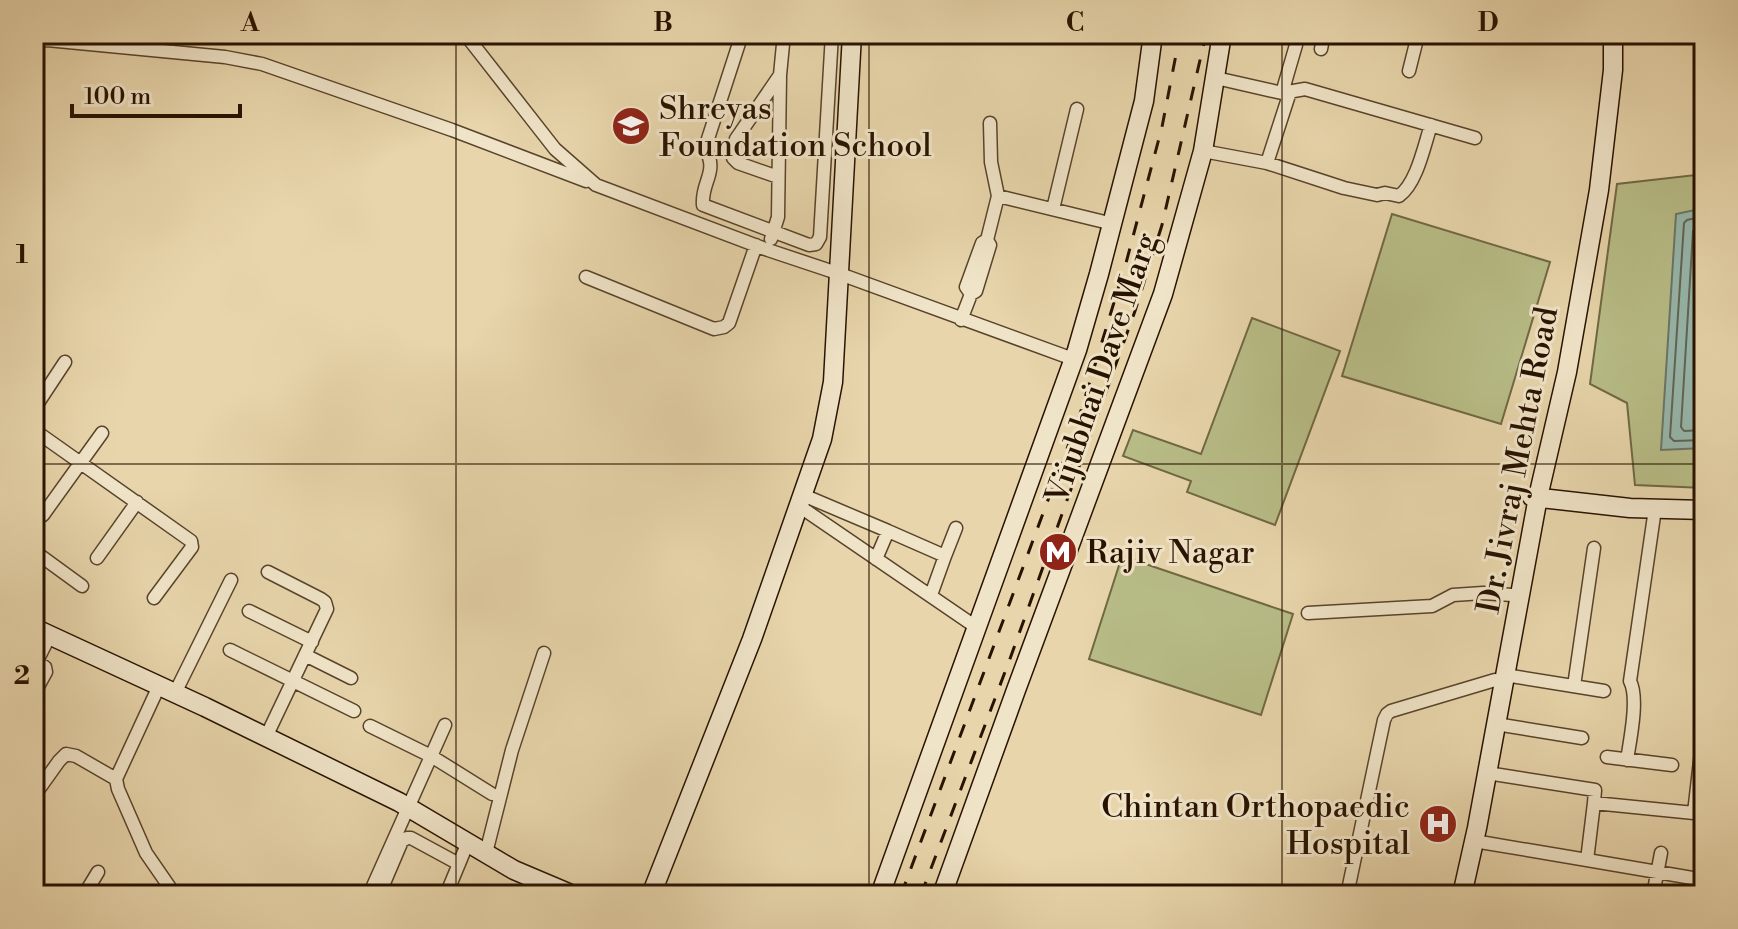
<svg xmlns="http://www.w3.org/2000/svg" width="1738" height="929" font-family="'Libre Bodoni',serif">
	<style>
		.green { fill: #b8bd87; stroke: #706844; stroke-width: 2 }
		.water { fill: #97b8ad; stroke: #6b7668; stroke-width: 2 }
		.lines { fill: none; stroke-linecap: round; stroke-linejoin: round }
		.shore { stroke: #606556; stroke-width: 2 }
		.street-casing { stroke: #58432b; stroke-width: 15 }
		.secondary-casing { stroke: #281200; stroke-width: 21 }
		.street { stroke: #f0e4c8; stroke-width: 12 }
		.secondary { stroke: #f0e4c8; stroke-width: 18 }
		.rail { stroke: #281200; stroke-width: 3; stroke-dasharray: 14 14; stroke-linecap: butt }
		.grid { fill: none; stroke: #281200; stroke-width: 2; stroke-opacity: 0.55 }
		.labels { text-anchor: middle; stroke-width: 6; stroke-linejoin: round; paint-order: stroke }
		.poi-label { font-size: 32px; fill: #281200; stroke: #f0e4c8; text-anchor: start }
		.street-label { font-size: 32px; fill: #281200; stroke: #f0e4c8 }
		.neatline { fill: none; stroke: #281200; stroke-width: 3 }
		.grid-label { font-size: 26px; text-anchor: middle; font-weight: bold; fill: #281200 }
	</style>
	<rect width="100%" height="100%" fill="#e8d5ab"/>
	<filter id="stains"><feTurbulence type="fractalNoise" baseFrequency=".0025" numOctaves="4"/><feColorMatrix values="0 0 0 0 .2 0 0 0 0 .09 0 0 0 0 .02 0 0 0 .5 -.17"/></filter>
	<radialGradient id="worn" r=".72"><stop offset=".6" stop-color="#630" stop-opacity="0"/><stop offset="1" stop-color="#630" stop-opacity=".3"/></radialGradient>
	<path class="green" d="M1704 174V488L1635 485 1627 403 1590 384 1617 184Z
		M1392 214 1550 262 1501 424 1342 376Z
		M1252 318 1340 351 1275 525 1187 492 1191 481 1123 456 1133 430 1201 454Z
		M1122 556 1293 614 1261 715 1089 659Z"/>
	<path class="water" d="M1704 208V448L1661 450 1676 214Z"/>
	<g class="lines">
		<path class="shore" d="M1704 216 1687 220 1684 223 1670 437 1674 441 1704 440
			M1704 226 1696 228 1693 231 1681 427 1684 431 1704 430
			M1704 253 1694 414 1696 418H1704"/>
		<defs>
			<path id="street" d="M465 34 555 149 596 185 768 250 840 274 1073 359
				M742 34 705 148C719 173 701 181 703 205L809 245 816 244 820 237 832 34
				M34 41 47 40 225 57 262 64 452 130 586 181
				M1321 49 1324 34
				M1409 71 1418 35
				M780 75 784 34
				M1216 78 1282 93 1305 89 1475 138
				M1282 93 1296 45
				M1203 151 1267 163 1344 188 1377 195 1385 193 1399 196C1417 183 1424 146 1431 125
				M1267 163 1290 92
				M998 196 1113 224
				M1053 209 1077 109
				M771 239 778 217 780 75 736 139 733 149V158L738 163 778 177
				M586 277 714 329 724 327 729 323 756 245
				M971 294 966 287 982 243 987 240
				M961 320 971 294 976 291 990 245 987 240 998 196 991 162 990 123
				M34 409 65 362
				M34 430 191 541 192 547 154 598
				M803 495 888 531
				M799 506 976 627
				M43 515 102 433
				M34 551 82 586
				M945 556 956 528
				M97 558 137 502
				M876 559 888 531 945 556 931 595
				M249 611 312 642
				M1308 613 1432 606 1453 595 1483 593 1512 595
				M230 650 354 711
				M305 655 351 678
				M34 667 50 635
				M1505 675 1604 691
				M159 686 116 779 118 789 146 853 175 895
				M1574 686 1594 548
				M175 693 231 580
				M34 694 46 672 45 667 36 662
				M1496 724 1582 738
				M370 726 431 756 492 794
				M266 737 327 609 325 602 321 599 268 572
				M1607 757 1672 765
				M1627 760C1630 740 1639 698 1630 681L1655 509
				M1487 773 1595 790 1594 803
				M34 796 59 761 66 754 76 756 116 779
				M1474 841 1587 860 1594 803 1694 813 1704 726
				M486 853 512 750 544 653
				M1587 860 1704 880
				M84 895 98 872
				M369 895 445 725
				M379 895 402 841 407 838H411L459 864
				M446 895 468 842
				M1347 895 1384 720 1387 714 1391 711 1495 680
				M1653 895 1661 853
				M1699 895 1704 868"/>
			<path id="secondary" d="M1532 497 1630 508 1704 510
				M34 628 205 707 399 802 514 870 573 895
				M651 895 752 639 822 439 833 382 852 34
				M880 895 1077 350 1099 274 1144 101 1153 34
				M942 895 1016 690 1163 294 1203 151 1222 34
				M1462 895 1477 828 1538 497 1567 372 1599 190 1613 70V34"/>
		</defs>
		<use href="#street" class="street-casing"/>
		<use href="#secondary" class="secondary-casing"/>
		<use href="#street" class="street"/>
		<use href="#secondary" class="secondary"/>
		<path class="rail" d="M901 895 1080 414 1126 263 1162 127 1180 34
			M921 895 1011 656 1135 311 1162 225 1206 34"/>
	</g>
	<path class="grid" d="M456 34V895M869 34V895M1282 34V895M34 464H1704"/>
	<defs>
		<symbol id="school-disc" viewBox="-11 -11 22 22"><circle r="9.5" fill="#8f2418" stroke="#f0e4c8"/><path d="M0-5L7-2L0 1L-7-2ZM-4 1L0 2.5L4 1V4Q0 6-4 4Z" fill="#fff"/></symbol>
		<symbol id="metro-disc" viewBox="-11 -11 22 22"><circle r="9.5" fill="#8f2418" stroke="#f0e4c8"/><path d="M-5.5 5V-5H-3L0 0L3-5H5.5V5H3V-.5L0 4L-3-.5V5Z" fill="#fff"/></symbol>
		<symbol id="hospital-disc" viewBox="-11 -11 22 22"><circle r="9.5" fill="#8f2418" stroke="#f0e4c8"/><path d="M-5-5h3v3.5h4V-5h3V5h-3V1.5h-4V5h-3Z" fill="#fff"/></symbol>
	</defs>
	<g fill-rule="evenodd">
		<use href="#school-disc" x="609" y="104" width="44" height="44"/>
		<use href="#metro-disc" x="1036" y="530" width="44" height="44"/>
		<use href="#hospital-disc" x="1416" y="802" width="44" height="44"/>
	</g>
	<g class="labels">
		<g class="poi-label">
			<text x="659" y="119">Shreyas<tspan x="659" dy="37">Foundation School</tspan></text>
			<text x="1086" y="563">Rajiv Nagar</text>
			<text x="1410" y="817" text-anchor="end">Chintan Orthopaedic<tspan x="1410" dy="37">Hospital</tspan></text>
		</g>
		<g class="street-label">
			<text transform="translate(1101 368) rotate(-71)" y="11">Vijubhai Dave Marg</text>
			<text transform="translate(1517 460) rotate(-79)" y="11">Dr. Jivraj Mehta Road</text>
		</g>
	</g>
	<rect width="1738" height="929" fill="none" stroke="#e8d5ab" stroke-width="88"/>
	<path d="M72 104v12h168v-12" fill="none" stroke="#281200" stroke-width="4"/>
	<text x="84" y="104" font-size="24" fill="#281200" stroke="#f0e4c8" stroke-width="6" paint-order="stroke">100 m</text>
	<rect x="44" y="44" width="1650" height="841" class="neatline"/>
	<g class="grid-label">
		<text x="250" y="31">A</text>
		<text x="663" y="31">B</text>
		<text x="1075" y="31">C</text>
		<text x="1488" y="31">D</text>
		<text x="22" y="263">1</text>
		<text x="22" y="684">2</text>
	</g>
	<rect width="100%" height="100%" filter="url(#stains)"/>
	<rect width="100%" height="100%" fill="url(#worn)"/>
</svg>
